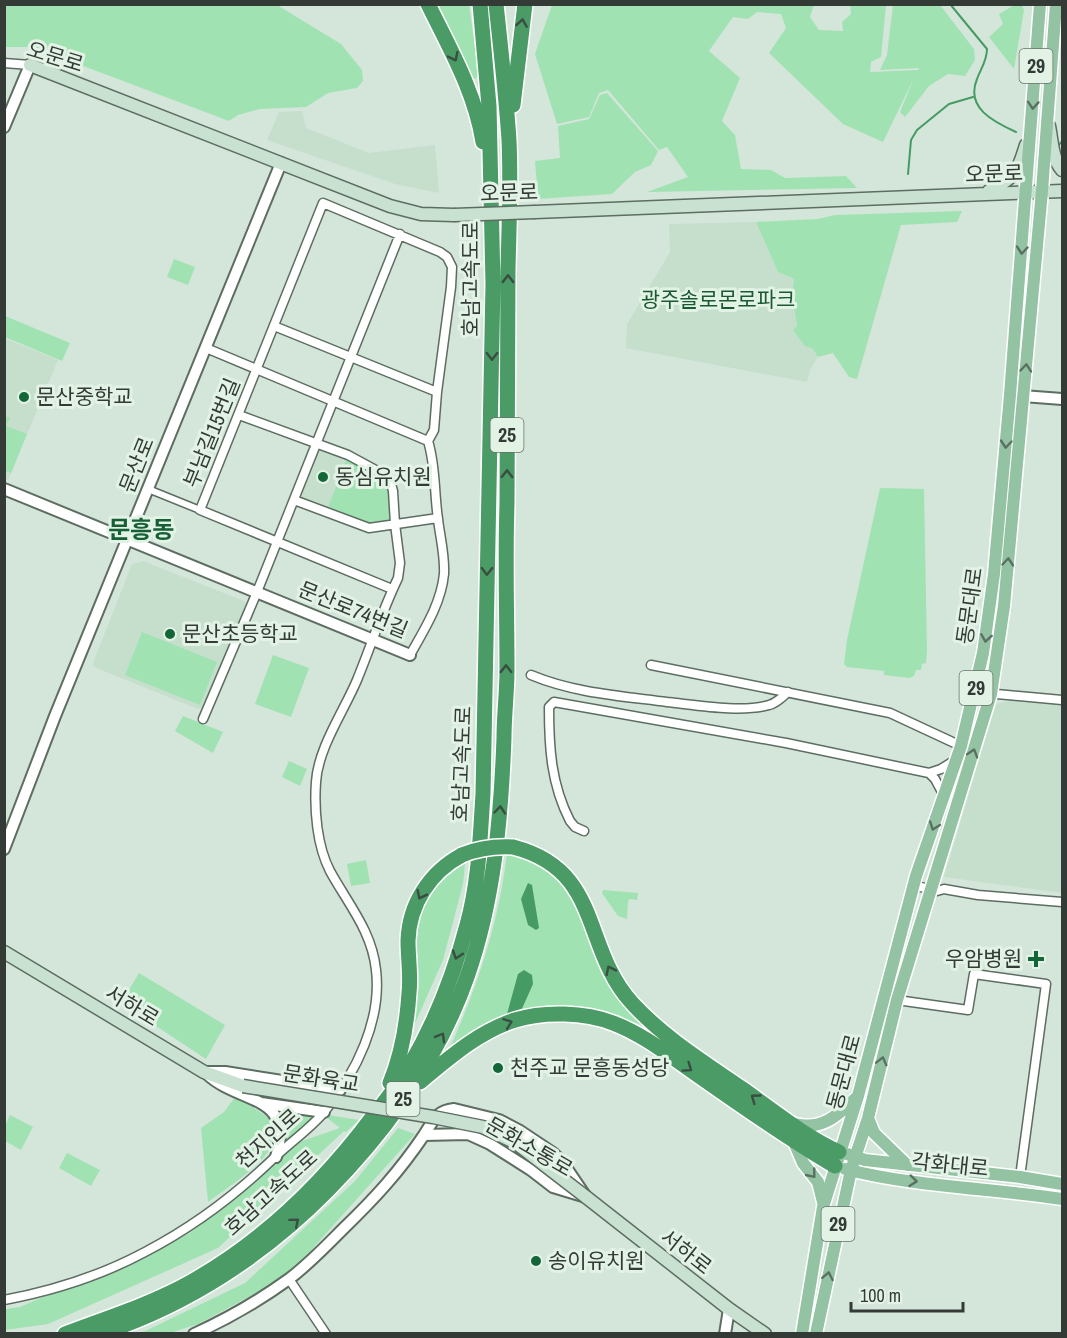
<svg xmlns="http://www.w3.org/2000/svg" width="1067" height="1338" font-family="'Archivo Narrow','Noto Sans KR',sans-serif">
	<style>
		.built { fill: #c6dfcc }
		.green { fill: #a1e2b3 }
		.water { fill: #469b64 }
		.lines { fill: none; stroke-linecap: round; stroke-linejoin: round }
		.stream { stroke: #469b64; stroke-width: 2 }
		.pedestrian-casing { stroke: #5d6d61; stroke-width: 9 }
		.minor-casing { stroke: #5d6d61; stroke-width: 11 }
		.tertiary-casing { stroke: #5d6d61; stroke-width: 14 }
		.secondary-casing { stroke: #5d6d61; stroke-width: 15 }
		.primary-casing { stroke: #fff; stroke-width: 15 }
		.motorway-casing { stroke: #fff; stroke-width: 18 }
		.pedestrian { stroke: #fff; stroke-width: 6 }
		.minor { stroke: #fff; stroke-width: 8 }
		.tertiary { stroke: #fff; stroke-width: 10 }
		.secondary { stroke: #c9e1d1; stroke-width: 12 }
		.primary { stroke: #93c3a3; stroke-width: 12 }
		.motorway { stroke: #4b9b66; stroke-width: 15 }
		.secondary-bridge-casing { stroke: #5d6d61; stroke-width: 15; stroke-linecap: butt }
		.motorway-bridge-casing { stroke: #fff; stroke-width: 18; stroke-linecap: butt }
		.secondary-bridge { stroke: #c9e1d1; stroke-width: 12 }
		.motorway-bridge { stroke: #4b9b66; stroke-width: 15 }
		.oneway { stroke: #394e40 }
		.oneway2 { stroke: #5a7162 }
		.poi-dot { fill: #136637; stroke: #e2f3e6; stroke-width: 2 }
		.labels { text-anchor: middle; stroke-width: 6; stroke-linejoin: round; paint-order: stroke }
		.shield { fill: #e2f3e6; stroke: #68726b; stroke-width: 1.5 }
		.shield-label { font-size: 20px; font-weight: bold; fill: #343b36 }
		.street-label { font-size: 21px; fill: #343b36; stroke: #e2f3e6 }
		.park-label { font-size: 21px; fill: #1b5933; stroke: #e2f3e6 }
		.poi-label { font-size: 21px; fill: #343b36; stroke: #e2f3e6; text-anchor: start }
		.quarter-label { font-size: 24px; font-weight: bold; fill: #176035; stroke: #e2f3e6 }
	</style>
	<rect width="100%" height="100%" fill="#d4e6d9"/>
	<path class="built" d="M302 111 306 128 369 153 435 145 439 193 395 184 267 140 279 112Z
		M756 222 778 272 794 279 792 295 797 326 818 357 810 370 807 382 626 348 627 324 670 252 669 224Z
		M4 338 58 360 8 480 4 479Z
		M322 450 346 460 327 510 301 499 299 494 316 452Z
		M143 561 244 601 247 604 205 706 198 709 94 667 93 663 132 564Z
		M1014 700 1062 704V893L944 877 996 704Z"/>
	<path class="green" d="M5 4 277 5 341 44 362 70 363 81 357 88 328 93 306 107 260 109 238 115 229 121 33 47H5Z
		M1016 4 1022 5 1024 10 1014 69 989 37 1003 24 999 14Z
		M430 5H469L479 76 471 81Z
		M886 5 881 57 871 62 870 72 918 70 919 68 880 70 887 55 893 5H940L974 49 975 60 965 76 948 74 929 86 905 117 900 112 914 78 883 142 843 124 769 53 786 28 781 14 757 12 748 19 733 17 709 51 740 78 722 121 735 135 741 169 771 170 785 178 846 176 857 188 647 192 688 177 667 147 659 150 608 90 599 93 589 117 557 124 535 54 552 5H814L810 17 819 30 843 31 842 22 851 14 850 5Z
		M607 93 658 151 651 165 635 172 612 194 538 199 535 161 560 158 558 126 589 119 600 95Z
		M962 211 957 222 901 225 857 379 849 377 833 353 818 357 812 348 805 346 793 330 797 326 792 295 794 279 778 272 756 222 818 219 835 215Z
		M174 259 195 267 188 285 167 277Z
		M5 316 70 343 62 361 5 337Z
		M4 416 10 418 6 426 27 434 11 473 5 471Z
		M346 460 374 472 387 482 392 514 387 522 370 526 327 510Z
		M880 488 924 489 927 651 926 663 922 664 921 670H916L914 676 910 678 884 675V671L847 667 844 664 847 640Z
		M142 632 217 662 200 705 125 675Z
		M273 655 309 668 291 717 255 704Z
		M183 716 223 732 213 753 175 731Z
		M289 761 307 769 300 786 282 777Z
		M466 853 463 884 443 960 413 1028 408 959 418 899Z
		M507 853 553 866 650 1028 603 1011 564 1007 448 1052C477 988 499 923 507 853Z
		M366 860 370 883 351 886 347 864Z
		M603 890 638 893 637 900 630 899 628 901 627 919 618 916 602 893Z
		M139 973 225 1025 206 1059 121 1003Z
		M236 1096 272 1120C273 1124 275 1130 275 1134 275 1159 226 1188 208 1202L201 1128 224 1112Z
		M275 1108 311 1115V1122L288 1141 284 1138Z
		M322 1114 359 1120 346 1132 344 1131 218 1248 48 1324 5 1330V1309L20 1307 190 1233 302 1141 340 1128Z
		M10 1115 33 1127 21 1150 5 1141V1126Z
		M398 1128 415 1134 288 1276 198 1324 170 1333 139 1334 245 1283 355 1181Z
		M67 1153 100 1170 91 1186 59 1168Z"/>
	<path class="water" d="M528 883 532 885 539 928 536 930 528 925 521 899Z
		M524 970 532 975 533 984 521 1011 509 1015 507 1014 518 974Z"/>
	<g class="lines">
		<path class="stream" d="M950 4 987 49C987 61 981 68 977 79 965 108 994 122 1016 132
			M1059 145 1062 141
			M908 174 911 140 917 130 949 104 973 97"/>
		<defs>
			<path id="pedestrian" d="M148 489 200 510"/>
			<path id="minor" d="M4 63 30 65
				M274 326 437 392
				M206 348 428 441
				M294 500 369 528 438 518
				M392 589 200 510 323 203 440 252 447 257 452 267 451 287 437 392 434 430 428 441C436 467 434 492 438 519 440 537 445 555 444 574 441 604 424 630 410 655
				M651 665 890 713 961 746
				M531 675C574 693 621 696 667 702 696 705 742 713 769 705 777 703 782 697 788 692
				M975 692 1062 700
				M203 719 257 592 400 234
				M944 796 935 779 929 773 941 769 957 759
				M584 831 575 827 570 821C551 784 549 748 549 707L554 702 786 743 929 773
				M913 885 937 891 944 889 978 895 1062 902
				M897 1000 968 1010 974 974 1046 984 1020 1177
				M289 1279 326 1334
				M4 1300C52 1291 102 1275 145 1252 193 1227 237 1194 276 1156 292 1141 311 1128 325 1111 356 1073 382 1020 376 970 372 931 348 904 330 871 317 846 314 810 316 782 318 748 344 711 357 680 371 646 382 611 398 578L400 563 395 524 393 491 391 484 383 474 348 455 239 415"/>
			<path id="tertiary" d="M4 127 30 65
				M1010 395 1062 399
				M4 489 410 655
				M4 849 55 716 281 163
				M208 1072H225L340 1090
				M207 1074C240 1105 295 1093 276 1157
				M261 1103 324 1112
				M454 1109 499 1120 520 1131 553 1153 563 1163 586 1197 553 1187 531 1170 490 1144 468 1134 424 1135C433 1121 436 1111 454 1109Z
				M194 1334C227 1319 260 1300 289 1279 309 1264 326 1246 343 1229 375 1198 399 1172 424 1135
				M725 1334 729 1309"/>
			<path id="secondary" d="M30 65 390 206 421 214 454 215
				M1049 126C1052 140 1052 159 1062 170
				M989 191C1016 175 1017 175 1026 145
				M535 212 1062 191
				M4 952 204 1072 243 1086
				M586 1197 729 1309 765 1334"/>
			<path id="primary" d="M868 1118 874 1133 907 1165
				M795 1124C822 1131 838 1115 857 1097
				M794 1142 803 1163 818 1182 823 1202
				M847 1154 865 1160 1020 1177 1062 1184
				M845 1169C915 1187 990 1188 1062 1199
				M802 1334 823 1207 858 1096 916 876 961 746 983 653 994 574 1010 395 1040 4
				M816 1334 851 1170 868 1118 897 1000 991 694 1004 606 1042 191 1056 4"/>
			<path id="motorway" d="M428 4C450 49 475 92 483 142
				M513 105 525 4
				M513 847C603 870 581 947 632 1003 664 1038 705 1063 744 1090 775 1112 804 1136 839 1152
				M420 1082C449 1058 478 1032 515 1020 544 1011 585 1012 613 1023 645 1035 674 1059 702 1078 746 1109 789 1139 835 1166
				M390 1083C402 1054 407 1024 409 993 411 976 408 958 408 941 409 904 430 872 462 855
				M65 1334C107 1318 152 1304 191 1282 264 1241 324 1182 374 1115 386 1100 399 1084 409 1067 435 1023 454 974 467 925 479 882 480 838 483 794L493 284 489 106 480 4
				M99 1334C186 1306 264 1255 328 1190 387 1130 439 1057 467 977 494 900 501 819 504 738 504 715 507 693 507 670 507 615 505 559 507 504 508 425 508 347 508 269 509 226 511 183 509 140 506 95 501 50 496 4"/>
		</defs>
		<use href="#pedestrian" class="pedestrian-casing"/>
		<use href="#minor" class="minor-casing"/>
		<use href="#tertiary" class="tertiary-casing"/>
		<use href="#secondary" class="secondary-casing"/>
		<use href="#primary" class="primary-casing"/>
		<use href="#motorway" class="motorway-casing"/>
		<use href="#pedestrian" class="pedestrian"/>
		<use href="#minor" class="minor"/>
		<use href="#tertiary" class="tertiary"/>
		<use href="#secondary" class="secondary"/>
		<use href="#primary" class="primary"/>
		<use href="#motorway" class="motorway"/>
		<defs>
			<path id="secondary-bridge" d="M454 215 535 212
				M243 1086 433 1117 483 1127 516 1143 586 1197"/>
			<path id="motorway-bridge" d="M462 855C479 848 494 846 513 847"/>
		</defs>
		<use href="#secondary-bridge" class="secondary-bridge-casing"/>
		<use href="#motorway-bridge" class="motorway-bridge-casing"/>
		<use href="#secondary-bridge" class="secondary-bridge"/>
		<use href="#motorway-bridge" class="motorway-bridge"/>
	</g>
	<defs><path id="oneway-chevron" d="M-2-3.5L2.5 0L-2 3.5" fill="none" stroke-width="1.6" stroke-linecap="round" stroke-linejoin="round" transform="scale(1.5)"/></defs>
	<g class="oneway">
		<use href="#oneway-chevron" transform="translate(522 23) rotate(-81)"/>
		<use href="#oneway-chevron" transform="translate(454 57) rotate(64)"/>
		<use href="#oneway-chevron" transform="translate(508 279) rotate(-90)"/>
		<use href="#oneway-chevron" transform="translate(492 356) rotate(91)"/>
		<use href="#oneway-chevron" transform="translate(507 474) rotate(-89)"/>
		<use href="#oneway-chevron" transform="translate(487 571) rotate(91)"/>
		<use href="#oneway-chevron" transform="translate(506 669) rotate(-90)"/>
		<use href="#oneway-chevron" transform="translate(500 810) rotate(-85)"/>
		<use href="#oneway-chevron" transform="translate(421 895) rotate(116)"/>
		<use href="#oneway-chevron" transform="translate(457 955) rotate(108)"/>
		<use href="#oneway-chevron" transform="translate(610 970) rotate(-116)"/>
		<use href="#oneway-chevron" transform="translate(508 1023) rotate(-21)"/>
		<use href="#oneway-chevron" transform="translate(441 1037) rotate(-60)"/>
		<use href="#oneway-chevron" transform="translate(688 1068) rotate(35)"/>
		<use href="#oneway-chevron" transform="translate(755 1098) rotate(-144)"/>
		<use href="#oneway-chevron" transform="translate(295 1222) rotate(-40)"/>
	</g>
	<g class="oneway2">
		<use href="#oneway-chevron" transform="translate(1033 105) rotate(94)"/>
		<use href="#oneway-chevron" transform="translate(1022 250) rotate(95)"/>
		<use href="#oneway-chevron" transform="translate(1026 368) rotate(-85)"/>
		<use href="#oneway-chevron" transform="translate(1006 444) rotate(95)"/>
		<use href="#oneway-chevron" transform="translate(1008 562) rotate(-85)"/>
		<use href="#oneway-chevron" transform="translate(986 638) rotate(99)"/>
		<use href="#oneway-chevron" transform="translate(973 753) rotate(-73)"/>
		<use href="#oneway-chevron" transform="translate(934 826) rotate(110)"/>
		<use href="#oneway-chevron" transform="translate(882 1061) rotate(-76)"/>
		<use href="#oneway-chevron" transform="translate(812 1174) rotate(51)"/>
		<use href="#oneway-chevron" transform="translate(913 1181) rotate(6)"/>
		<use href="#oneway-chevron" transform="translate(828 1276) rotate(-79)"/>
	</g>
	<g class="poi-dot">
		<circle cx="24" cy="397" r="6"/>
		<circle cx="323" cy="477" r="6"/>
		<circle cx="170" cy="634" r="6"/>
		<path d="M1033 950h6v6h6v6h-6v6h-6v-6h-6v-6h6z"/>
		<circle cx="498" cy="1068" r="6"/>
		<circle cx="536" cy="1261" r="6"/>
	</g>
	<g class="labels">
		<g class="shield">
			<rect x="1019.5" y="49" width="33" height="34" rx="4.5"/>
			<rect x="490.5" y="418" width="33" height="34" rx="4.5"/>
			<rect x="959.5" y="671" width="33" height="34" rx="4.5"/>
			<rect x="386.5" y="1082" width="33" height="34" rx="4.5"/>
			<rect x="821.5" y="1207" width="33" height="34" rx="4.5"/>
		</g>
		<g class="shield-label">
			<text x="1036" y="73">29</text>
			<text x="507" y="442">25</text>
			<text x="976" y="695">29</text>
			<text x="403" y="1106">25</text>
			<text x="838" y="1231">29</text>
		</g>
		<g class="street-label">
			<text transform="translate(55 57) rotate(17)" y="7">오문로</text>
			<text transform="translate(994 174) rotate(-2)" y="7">오문로</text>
			<text transform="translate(509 193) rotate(-2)" y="7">오문로</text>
			<text transform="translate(471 279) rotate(-90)" y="7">호남고속도로</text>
			<text transform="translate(212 433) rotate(-68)" y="7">부남길15번길</text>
			<text transform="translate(137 465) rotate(-68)" y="7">문산로</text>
			<text transform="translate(970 606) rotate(-82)" y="7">동문대로</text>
			<text transform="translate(353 610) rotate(22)" y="7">문산로74번길</text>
			<text transform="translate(462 764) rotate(-88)" y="7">호남고속도로</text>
			<text transform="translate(132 1006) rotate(31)" y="7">서하로</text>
			<text transform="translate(844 1072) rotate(-75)" y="7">동문대로</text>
			<text transform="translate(321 1079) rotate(9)" y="7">문화육교</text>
			<text transform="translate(268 1139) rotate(-42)" y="7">천지인로</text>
			<text transform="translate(529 1147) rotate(30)" y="7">문화소통로</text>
			<text transform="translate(950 1165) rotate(6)" y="7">각화대로</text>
			<text transform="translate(271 1193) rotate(-42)" y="7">호남고속도로</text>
			<text transform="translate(686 1252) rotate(38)" y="7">서하로</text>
		</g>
		<g class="park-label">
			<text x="718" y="307">광주솔로몬로파크</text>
		</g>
		<g class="poi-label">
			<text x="36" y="404">문산중학교</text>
			<text x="335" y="484">동심유치원</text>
			<text x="182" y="641">문산초등학교</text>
			<text x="1022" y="966" text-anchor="end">우암병원</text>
			<text x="510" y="1075">천주교 문흥동성당</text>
			<text x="548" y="1268">송이유치원</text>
		</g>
		<g class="quarter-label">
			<text x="141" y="538">문흥동</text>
		</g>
	</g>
	<rect width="1067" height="1338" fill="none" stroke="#343b36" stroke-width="12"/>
	<path d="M851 1302v9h112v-9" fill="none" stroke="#343b36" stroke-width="3"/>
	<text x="860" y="1302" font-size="18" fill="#343b36" stroke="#e2f3e6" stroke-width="4.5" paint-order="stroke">100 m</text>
</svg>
